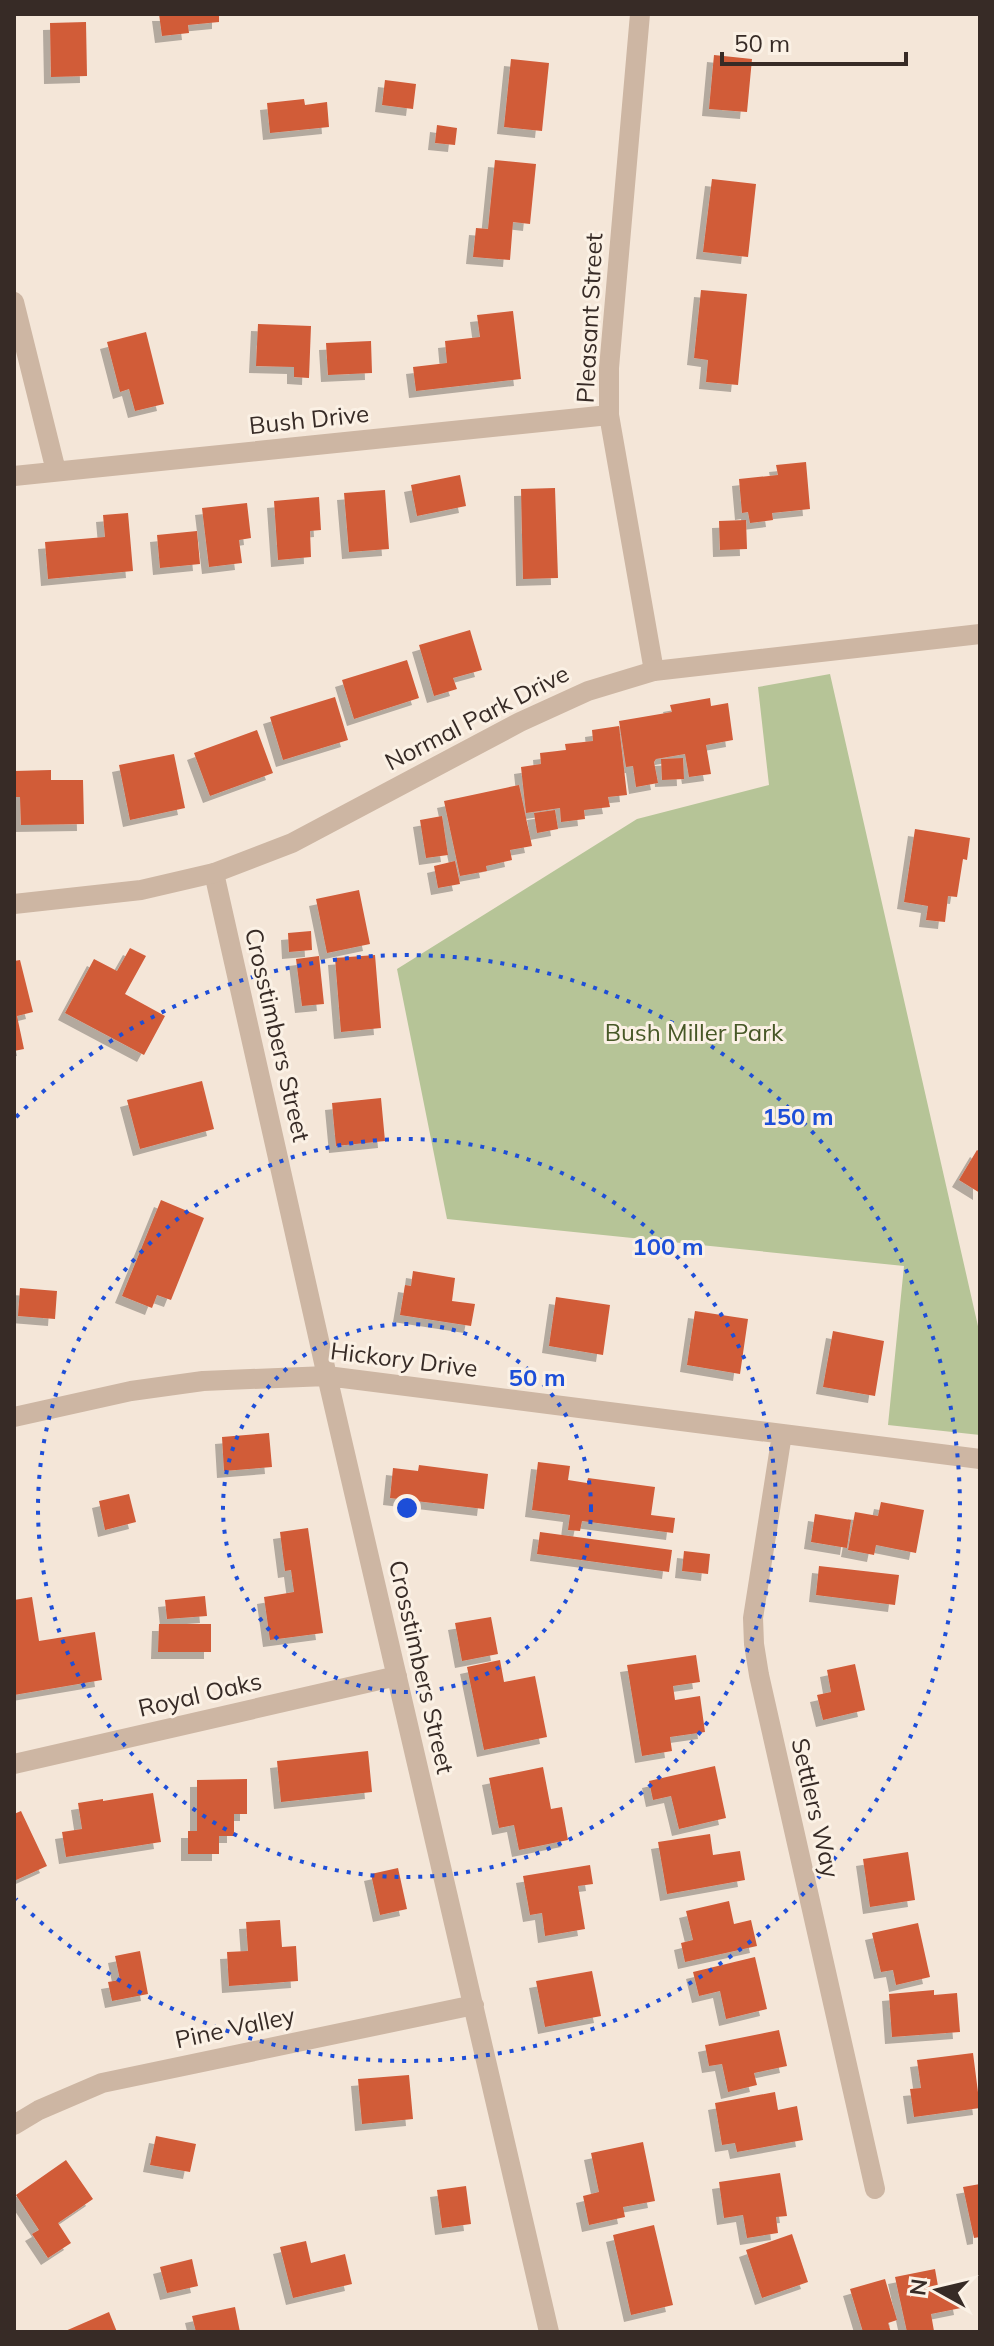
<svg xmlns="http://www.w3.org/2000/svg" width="994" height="2346" font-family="Mulish,sans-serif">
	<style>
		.green { fill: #b6c497 }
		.building { fill: #d15b39; filter: url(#shadow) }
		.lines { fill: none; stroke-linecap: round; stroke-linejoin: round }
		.minor { stroke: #cdb6a3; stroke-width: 20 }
		.tertiary { stroke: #cdb6a3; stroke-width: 20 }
		.ring { fill: none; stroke: #1d4ed8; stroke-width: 4; stroke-dasharray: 4 8 }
		.labels { text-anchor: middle; stroke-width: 6; stroke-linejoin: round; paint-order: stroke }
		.street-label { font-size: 24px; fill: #372b26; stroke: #fbf1e5 }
		.park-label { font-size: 24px; fill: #475827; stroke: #fbf1e5 }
		.centre { fill: #1d4ed8; stroke: #fbf1e5; stroke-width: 4 }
		.ring-label { font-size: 24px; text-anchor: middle; font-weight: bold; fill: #1d4ed8; stroke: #fbf1e5; stroke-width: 6; stroke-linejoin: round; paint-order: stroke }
	</style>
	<defs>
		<filter id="shadow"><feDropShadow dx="-7" dy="7" stdDeviation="0" flood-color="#0004"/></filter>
	</defs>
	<rect width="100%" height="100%" fill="#f4e6d8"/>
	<path class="green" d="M830 674 980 1335V1435L888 1425 904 1266 447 1219 397 969 637 819 769 785 758 687Z"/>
	<path class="building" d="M159 14H219V22L188 25 189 33 162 36Z
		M86 22 87 76 51 77 50 23Z
		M714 55 752 59 747 112 709 109Z
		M511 59 549 63 542 131 504 127Z
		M385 80 416 84 413 109 382 105Z
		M304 99 305 105 327 102 329 127 270 133 267 103Z
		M437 125 457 128 455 145 435 143Z
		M495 160 536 164 530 224 513 222 510 260 473 257 476 228 488 229Z
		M712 179 756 184 748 257 703 252Z
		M701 290 747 294 738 385 706 382 708 360 694 358Z
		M513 311 521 379 416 391 413 367 447 363 445 341 480 337 477 315Z
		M258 324 311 326 309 378 294 377V367L256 366Z
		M146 332 164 404 135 411 129 389 120 392 107 342Z
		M371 341 372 373 328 375 326 343Z
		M806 462 810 509 772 513 773 520 750 523 748 512 742 513 739 479 778 475 776 465Z
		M460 475 466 506 417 516 411 485Z
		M555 488 558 578 523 579 521 489Z
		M385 490 389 549 349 552 344 493Z
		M319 497 321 530 310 531 311 557 278 560 274 501Z
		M247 503 251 538 239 540 242 563 209 567 202 508Z
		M128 513 133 571 48 579 45 542 105 537 103 515Z
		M746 520 747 549 720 550 719 521Z
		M197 531 200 564 160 568 157 535Z
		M470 630 482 670 453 678 457 689 434 696 419 645Z
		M407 660 419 698 354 719 342 680Z
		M335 697 348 740 283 760 270 717Z
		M710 698 711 706 728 703 733 740 706 745 711 774 689 777 685 754 656 759 654 762 658 783 636 787 633 766 626 767 619 721 672 712 670 705Z
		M619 726 627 795 608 797 610 807 584 810 585 819 561 822 560 808 526 813 521 767 541 764 540 753 566 750 565 744 593 741 592 730Z
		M257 730 273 773 210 796 194 753Z
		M174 754 185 808 130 820 119 765Z
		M683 758 684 779 662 780 661 759Z
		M51 770V780H83L84 824 21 825 20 797H14V771Z
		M519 785 532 846 510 850 512 860 486 866 487 871 460 876 444 801Z
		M555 810 558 829 537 833 534 813Z
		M442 816 448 855 426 858 420 820Z
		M915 829 970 838 967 860 963 859 957 897 948 896 945 922 926 920 928 906 904 902Z
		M455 861 460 884 438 888 434 866Z
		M359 890 370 944 327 953 316 899Z
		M311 931 312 950 289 952 288 933Z
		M130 948 146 956 125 994 165 1016 144 1055 65 1013 94 959 117 971Z
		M375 955 381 1028 341 1032 335 958Z
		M319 956 324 1004 302 1006 296 959Z
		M20 960 33 1012 17 1016 24 1049 14 1051V961Z
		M202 1081 214 1129 140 1149 127 1100Z
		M381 1098 385 1141 336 1146 332 1103Z
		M977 1150 980 1152V1193L959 1180Z
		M161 1200 204 1218 171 1300 157 1295 152 1308 122 1296Z
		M413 1271 455 1278 452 1301 475 1304 471 1326 400 1315 405 1285 411 1286Z
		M20 1288 57 1291 55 1319 18 1316Z
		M556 1297 610 1305 603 1355 549 1346Z
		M695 1311 748 1319 740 1374 687 1365Z
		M833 1331 884 1341 875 1396 823 1387Z
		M269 1433 272 1467 224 1471 222 1437Z
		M538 1462 570 1466 568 1480 587 1483 588 1478 655 1487 651 1515 675 1518 673 1533 582 1521 580 1531 568 1530 570 1515 532 1510Z
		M419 1465 488 1474 484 1509 390 1498 393 1468 418 1471Z
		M129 1494 136 1522 105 1530 99 1501Z
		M881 1502 924 1510 916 1553 876 1545 874 1555 848 1550 855 1512 878 1516Z
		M815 1514 851 1520 847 1548 811 1542Z
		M308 1528 323 1633 270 1640 264 1597 294 1592 291 1570 285 1571 280 1532Z
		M540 1532 672 1550 669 1572 537 1554Z
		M684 1551 710 1554 708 1574 682 1571Z
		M819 1566 899 1575 895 1605 816 1595Z
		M205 1596 207 1616 167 1619 165 1600Z
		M32 1597 39 1641 95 1632 102 1680 14 1695V1600Z
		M491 1617 498 1654 462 1661 455 1623Z
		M159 1624H211V1652H158Z
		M696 1655 700 1682 673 1686 675 1700 700 1696 705 1732 670 1737 672 1751 642 1756 627 1665Z
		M500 1660 504 1682 535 1676 547 1737 484 1750 467 1667Z
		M855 1664 865 1710 823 1720 817 1695 831 1692 827 1670Z
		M368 1751 372 1792 281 1802 277 1761Z
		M715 1766 726 1818 679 1829 671 1796 653 1800 649 1781Z
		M543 1767 551 1809 562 1807 568 1840 519 1850 514 1825 499 1828 489 1778Z
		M247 1779V1814H234V1836H219V1854H188V1831H197V1780Z
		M153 1793 161 1842 66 1857 62 1832 82 1829 78 1803 103 1799V1801Z
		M21 1811 47 1866 14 1881V1814Z
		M710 1834 713 1855 740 1851 745 1880 667 1894 658 1842Z
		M908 1852 915 1900 870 1907 863 1859Z
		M590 1865 593 1884 578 1886 585 1929 545 1936 542 1913 530 1915 523 1876Z
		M398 1868 407 1909 380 1915 371 1874Z
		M729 1901 734 1924 751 1920 757 1946 685 1962 681 1943 693 1940 686 1911Z
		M280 1920 282 1947 296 1946 298 1981 229 1986 227 1952 248 1951 246 1922Z
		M918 1923 930 1977 896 1985 893 1970 881 1972 872 1933Z
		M140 1951 148 1994 112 2001 108 1982 120 1980 115 1956Z
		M755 1957 767 2009 726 2019 720 1991 699 1996 693 1972Z
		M592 1971 601 2016 545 2027 536 1981Z
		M934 1990V1995L957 1993 960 2032 892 2037 889 1994Z
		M779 2030 787 2066 754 2073 757 2085 728 2092 722 2064 709 2066 705 2045Z
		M973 2053 980 2108 914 2117 910 2089 921 2088 917 2060Z
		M409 2075 413 2119 362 2124 358 2079Z
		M775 2092 778 2110 797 2106 803 2140 737 2152 735 2143 722 2145 715 2103Z
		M156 2136 196 2144 190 2172 150 2165Z
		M643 2142 655 2201 623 2207 625 2217 589 2225 583 2196 599 2192 591 2153Z
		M66 2160 93 2199 58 2223 71 2243 48 2258 32 2234 39 2230 16 2195Z
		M780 2173 787 2216 776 2217 778 2233 747 2238 743 2215 724 2218 719 2182Z
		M980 2184V2237L974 2238 963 2187Z
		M466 2186 471 2224 442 2228 437 2190Z
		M654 2225 673 2305 631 2315 613 2235Z
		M792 2234 808 2282 762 2298 746 2250Z
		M306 2241 311 2263 345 2254 352 2284 293 2298 280 2247Z
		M192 2259 198 2286 167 2293 160 2267Z
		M935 2269 938 2286 956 2282 961 2308 931 2314 934 2331 907 2332 895 2277Z
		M885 2279 897 2320 888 2323 891 2332H863L850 2289Z
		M235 2307 240 2332H196L192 2316Z
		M109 2312 117 2332H63Z"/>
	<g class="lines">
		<path class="minor" d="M640 14 609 368V415L654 671
			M14 302 56 471
			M14 476 609 415
			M214 873 327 1376 549 2332
			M14 1417 131 1391 203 1381 327 1376 980 1459
			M782 1434 753 1618 754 1644 759 1675 875 2189
			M14 1764 397 1676
			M14 2125 39 2110 102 2083 474 2005"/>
		<path class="tertiary" d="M14 904 141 890 214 873 292 843 520 722 588 691 654 671 980 634"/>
	</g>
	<g class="ring">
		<circle cx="407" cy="1508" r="184"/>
		<circle cx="407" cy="1508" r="369"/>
		<path d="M16 1117A553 553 0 1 1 16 1899"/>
	</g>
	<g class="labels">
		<g class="street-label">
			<text transform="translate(590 318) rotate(-87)" y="8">Pleasant Street</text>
			<text transform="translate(309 420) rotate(-6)" y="8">Bush Drive</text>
			<text transform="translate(477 718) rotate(-27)" y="8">Normal Park Drive</text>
			<text transform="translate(277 1035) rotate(77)" y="8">Crosstimbers Street</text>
			<text transform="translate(404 1360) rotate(7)" y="8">Hickory Drive</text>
			<text transform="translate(421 1667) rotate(77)" y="8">Crosstimbers Street</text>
			<text transform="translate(200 1695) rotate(-13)" y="8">Royal Oaks</text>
			<text transform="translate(815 1808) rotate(77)" y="8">Settlers Way</text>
			<text transform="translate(235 2028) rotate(-12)" y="8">Pine Valley</text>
		</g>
		<g class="park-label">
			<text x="694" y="1041">Bush Miller Park</text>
		</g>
	</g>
	<circle cx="407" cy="1508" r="12" class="centre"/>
	<g class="ring-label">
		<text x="798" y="1125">150 m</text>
		<text x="668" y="1255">100 m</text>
		<text x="537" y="1386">50 m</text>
	</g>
	<rect width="994" height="2346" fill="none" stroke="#372b26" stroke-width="32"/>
	<g transform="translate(938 2290) rotate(278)" stroke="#fbf1e5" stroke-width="6" paint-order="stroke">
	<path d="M0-6L14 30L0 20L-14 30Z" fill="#372b26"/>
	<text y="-12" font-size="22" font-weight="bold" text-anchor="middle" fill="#372b26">N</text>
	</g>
	<path d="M722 52v12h184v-12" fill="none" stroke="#372b26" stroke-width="4"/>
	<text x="734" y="52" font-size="24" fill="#372b26" stroke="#fbf1e5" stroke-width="6" paint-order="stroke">50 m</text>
</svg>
